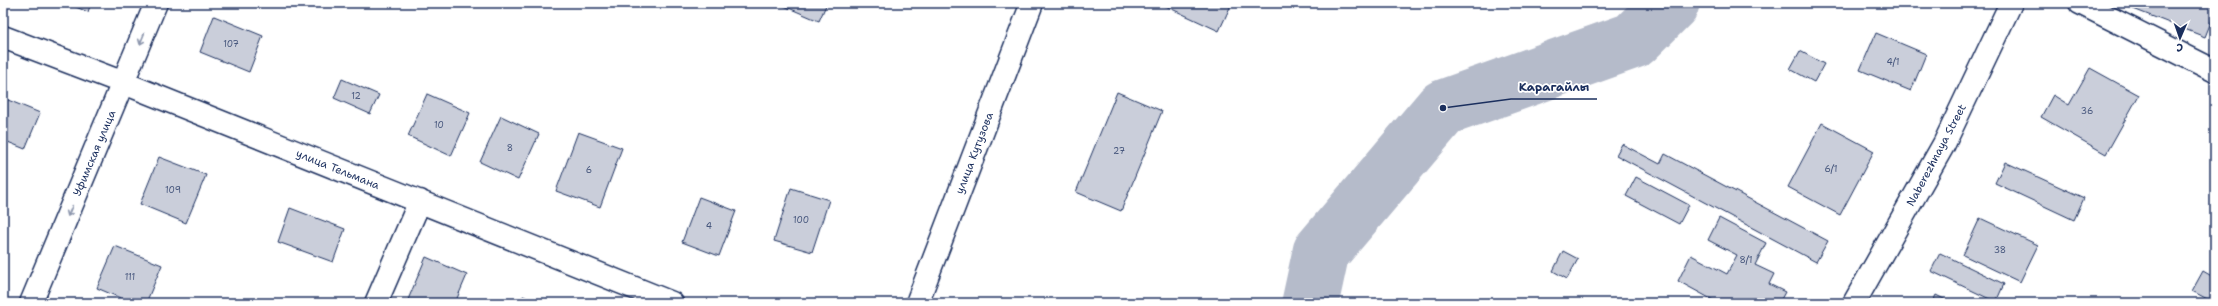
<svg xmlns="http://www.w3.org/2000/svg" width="2218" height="306" font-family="'Shantell Sans',sans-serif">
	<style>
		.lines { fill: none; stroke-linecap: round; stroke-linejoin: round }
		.river { stroke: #b5bbca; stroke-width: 57 }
		.building { fill: #caceda; stroke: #1b2f5e }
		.minor-casing { stroke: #1b2f5e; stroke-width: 25 }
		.major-casing { stroke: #1b2f5e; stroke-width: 25 }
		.minor { stroke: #fff; stroke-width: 22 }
		.major { stroke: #fff; stroke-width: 22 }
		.oneway { stroke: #8d97ae }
		.labels { text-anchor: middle; stroke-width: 3.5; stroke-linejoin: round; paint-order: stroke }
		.number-label { font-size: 9px; fill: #47577d }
		.street-label { font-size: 11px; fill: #1b2f5e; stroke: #fff }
		.leader { fill: none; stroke: #1b2f5e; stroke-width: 1.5 }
		.callout-dot { fill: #1b2f5e; stroke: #fff; stroke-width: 1.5 }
		.callout-label { font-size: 12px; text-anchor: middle; font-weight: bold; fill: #1b2f5e; stroke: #fff; stroke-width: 3.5; stroke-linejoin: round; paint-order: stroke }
	</style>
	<rect width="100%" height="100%" fill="#fff"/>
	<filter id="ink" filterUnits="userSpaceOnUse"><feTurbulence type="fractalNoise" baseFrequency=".025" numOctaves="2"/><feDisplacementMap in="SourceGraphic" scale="8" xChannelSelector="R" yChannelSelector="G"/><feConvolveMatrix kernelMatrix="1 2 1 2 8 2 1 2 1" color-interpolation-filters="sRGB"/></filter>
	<g filter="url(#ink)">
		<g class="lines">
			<path class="river" d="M1310 303 1321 252 1443 108 1634 40 1671 3"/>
		</g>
		<path class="building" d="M66 3H91L88 12Z
			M777 3H827L819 21Z
			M1159 3H1232L1219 31Z
			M2118 3H2207L2215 6V12L2205 37Z
			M214 16 263 36 249 72 200 52Z
			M1876 33 1926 54 1911 91 1860 70Z
			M1800 51 1824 64 1814 82 1790 69Z
			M2090 68 2139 95 2106 154 2041 117 2053 95 2069 105Z
			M342 79 379 95 370 114 334 98Z
			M1117 92 1162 111 1121 211 1076 192Z
			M427 94 470 113 451 156 408 136Z
			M3 98 40 113 25 149 3 140Z
			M501 116 539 134 518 180 480 162Z
			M1822 123 1874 151 1840 215 1788 187Z
			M578 132 622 148 600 207 556 191Z
			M1622 144 1660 164 1665 154 1828 241 1816 262 1616 155Z
			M159 157 206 175 186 223 140 204Z
			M2005 162 2084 198 2074 220 1995 183Z
			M1636 177 1689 205 1679 224 1626 196Z
			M791 188 829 200 812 252 774 241Z
			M699 197 736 211 719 256 682 242Z
			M290 208 345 229 333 262 278 242Z
			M1719 218 1766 243 1755 265 1774 274 1769 284 1785 292 1779 303H1711L1713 300 1678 281 1691 255 1727 274 1737 255 1708 240Z
			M1980 218 2038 245 2020 282 1963 255Z
			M115 246 162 265 146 303H132L97 288Z
			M1563 251 1578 259 1567 279 1553 271Z
			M1940 253 2004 284 1996 302 1931 271Z
			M426 257 467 275 455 303 407 302Z
			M2203 271 2215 278V303L2192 291Z
			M1936 295 1952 303H1932Z
			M523 296 540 303H520Z"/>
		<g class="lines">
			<defs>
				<path id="minor" d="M2080 3 2215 71
					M3 37 124 83 672 303
					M31 303 156 3
					M376 303 420 201
					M1854 303 1944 144 2011 3"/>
				<path id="major" d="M917 303 1032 3"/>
			</defs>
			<use href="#minor" class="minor-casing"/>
			<use href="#major" class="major-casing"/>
			<use href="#minor" class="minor"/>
			<use href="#major" class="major"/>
		</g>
		<defs><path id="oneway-shaft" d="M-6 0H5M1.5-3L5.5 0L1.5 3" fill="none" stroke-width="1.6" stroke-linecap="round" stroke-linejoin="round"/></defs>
		<g class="oneway">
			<use href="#oneway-shaft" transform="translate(142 39) rotate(112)"/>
			<use href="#oneway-shaft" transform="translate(70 211) rotate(113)"/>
		</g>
	</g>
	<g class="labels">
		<g class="number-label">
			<text x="231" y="47">107</text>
			<text x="1893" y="65">4/1</text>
			<text x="356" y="99">12</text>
			<text x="2087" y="114">36</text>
			<text x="439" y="128">10</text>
			<text x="510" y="151">8</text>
			<text x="1119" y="154">27</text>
			<text x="1831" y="172">6/1</text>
			<text x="589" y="173">6</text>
			<text x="173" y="193">109</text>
			<text x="801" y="223">100</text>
			<text x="709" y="229">4</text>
			<text x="2000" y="253">38</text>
			<text x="1746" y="263">8/1</text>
			<text x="130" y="280">111</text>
		</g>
		<g class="street-label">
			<text transform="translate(94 153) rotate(-67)" y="4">Уфимская улица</text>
			<text transform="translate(974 153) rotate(-69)" y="4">улица Кутузова</text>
			<text transform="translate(1936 155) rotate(-62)" y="4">Naberezhnaya Street</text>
			<text transform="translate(338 169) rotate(22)" y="4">улица Тельмана</text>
		</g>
	</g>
	<path class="leader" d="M1443 108L1511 99H1597"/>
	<circle class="callout-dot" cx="1443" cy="108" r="4"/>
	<g class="callout-label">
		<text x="1554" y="91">Карагайлы</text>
	</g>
	<rect width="2218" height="306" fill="none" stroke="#fff" stroke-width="16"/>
	<rect x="8" y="8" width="2202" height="290" fill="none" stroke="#1b2f5e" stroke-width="1.5" filter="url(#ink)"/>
	<g transform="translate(2180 38) rotate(182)" stroke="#ffffff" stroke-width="3" paint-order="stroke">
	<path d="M0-3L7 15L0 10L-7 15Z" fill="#1b2f5e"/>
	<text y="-6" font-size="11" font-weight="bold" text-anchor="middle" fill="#1b2f5e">С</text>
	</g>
</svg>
